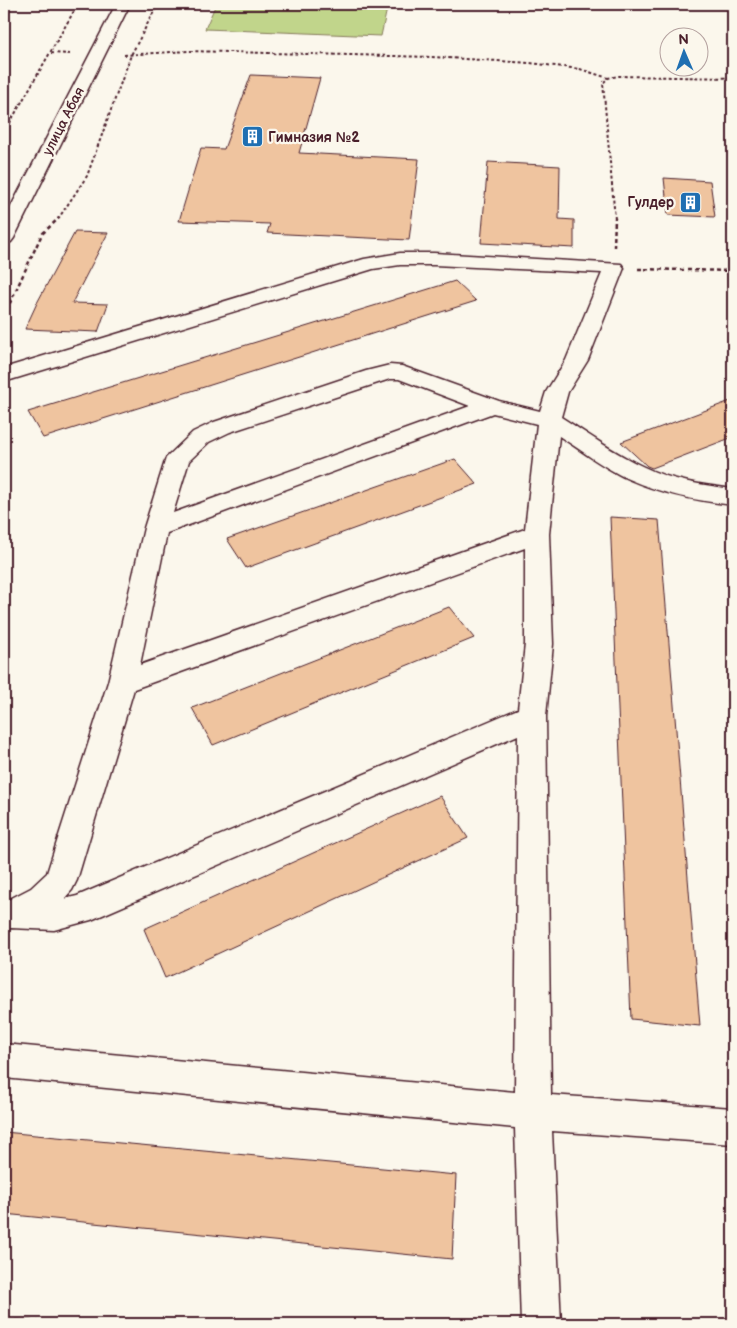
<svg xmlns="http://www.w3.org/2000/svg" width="737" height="1328" font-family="'Balsamiq Sans',sans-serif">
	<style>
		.green { fill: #c1d58b; stroke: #867a5b }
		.building { fill: #efc49f; stroke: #4a1f2b }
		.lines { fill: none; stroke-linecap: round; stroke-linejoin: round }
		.minor-casing { stroke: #4a1f2b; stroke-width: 3 }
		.path-far2 { stroke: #4a1f2b; stroke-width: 2; stroke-dasharray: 3 2.5; stroke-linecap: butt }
		.path-far1 { stroke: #4a1f2b; stroke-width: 2.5; stroke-dasharray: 4 3; stroke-linecap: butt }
		.path { stroke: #4a1f2b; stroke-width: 4; stroke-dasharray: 6 5; stroke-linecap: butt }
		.minor { fill: #fbf7ec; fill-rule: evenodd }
		.labels { text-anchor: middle; stroke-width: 4.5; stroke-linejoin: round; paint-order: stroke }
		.far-street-label { font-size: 14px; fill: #4a1f2b; stroke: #fbf7ec }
		.far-poi-label { font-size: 14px; font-weight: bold; fill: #4a1f2b; stroke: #fbf7ec; text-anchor: start }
	</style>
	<rect width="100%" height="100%" fill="#fbf7ec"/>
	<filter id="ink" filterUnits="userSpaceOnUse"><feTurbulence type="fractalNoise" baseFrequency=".02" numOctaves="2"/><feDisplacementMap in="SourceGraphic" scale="10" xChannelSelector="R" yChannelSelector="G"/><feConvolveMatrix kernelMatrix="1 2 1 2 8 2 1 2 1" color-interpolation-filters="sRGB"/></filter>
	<g filter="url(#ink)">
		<path class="green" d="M216 4H388L381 36 205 29Z"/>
		<path class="building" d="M251 75 320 78 299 153 419 159 409 240 267 233 270 224 179 221 201 148 224 149Z
			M488 162 560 166 559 219 574 220V248L481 243Z
			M664 178 710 181 715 217 668 215Z
			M75 232 108 233 72 303 108 304 98 332 25 329 37 303Z
			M455 281 476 301 43 438 28 412Z
			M733 400V437L652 468 647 466 621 442Z
			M455 459 477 484 246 568 227 539Z
			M610 517 659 520 700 1026 631 1019Z
			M449 607 474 638 213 745 192 708Z
			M440 796 468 838 165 978 144 929Z
			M4 1132 456 1175 452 1259 4 1214Z"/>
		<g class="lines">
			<defs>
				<path id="minor" d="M116 4H130L14 238 11 242 4 244V220Z
					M400 253H434L621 264 624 268 588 360 568 392 561 417C588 434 615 454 644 467 672 481 702 485 733 489V505C697 501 662 494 628 479 604 468 581 450 559 436L549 534 553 644 546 716 551 1095 733 1108V1144L552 1131 561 1324H521L515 1128 4 1078V1044L515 1092 518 735 91 920 54 930 11 928 4 930V902L31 888 47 873 108 682 144 528 166 458 193 432 214 422 366 371 390 365 402 366 499 401 540 411 546 392 566 360 602 273 434 265H400L373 269 4 382V368L364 259ZM390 379H399L470 406 173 513 189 461 209 442 230 432ZM493 413 537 424 525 529 140 665 167 533ZM525 548V644L518 709 77 896 64 899 72 890 77 880 134 689Z"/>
			</defs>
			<use href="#minor" class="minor-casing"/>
			<path class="path-far2" d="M51 53 70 54
				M124 55 188 51 432 57 530 63 580 69 608 78
				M4 133 78 4
				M58 219 87 176 131 55 158 4
				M615 219 603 83 608 78 619 76 733 78"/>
			<path class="path-far1" d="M614 247 615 218
				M638 269 733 271
				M4 316 42 234 59 218"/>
			<path class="path" d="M4 1320 50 1324"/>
			<use href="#minor" class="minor"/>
		</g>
	</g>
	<defs>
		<symbol id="building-square" viewBox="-11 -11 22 22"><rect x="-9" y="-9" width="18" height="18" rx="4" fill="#1f6fb2" stroke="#fbf7ec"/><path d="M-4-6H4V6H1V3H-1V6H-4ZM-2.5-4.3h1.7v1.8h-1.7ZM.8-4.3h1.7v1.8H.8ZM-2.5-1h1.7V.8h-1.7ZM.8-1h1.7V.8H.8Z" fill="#fff"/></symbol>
	</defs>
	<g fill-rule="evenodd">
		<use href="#building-square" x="240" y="124" width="25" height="25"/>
		<use href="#building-square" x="678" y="190" width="25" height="25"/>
	</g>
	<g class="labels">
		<g class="far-street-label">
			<text transform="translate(63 121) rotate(-63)" y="5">улица Абая</text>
		</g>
		<g class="far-poi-label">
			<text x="268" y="142">Гимназия №2</text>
			<text x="674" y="207" text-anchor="end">Гулдер</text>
		</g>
	</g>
	<rect width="737" height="1328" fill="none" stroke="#fbf7ec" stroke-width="20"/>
	<rect x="10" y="10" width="717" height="1308" fill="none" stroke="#4a1f2b" stroke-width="2" filter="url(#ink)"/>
	<g transform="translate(684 52) rotate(358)"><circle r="24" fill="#fbf7ec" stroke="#b4a19f"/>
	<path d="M0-4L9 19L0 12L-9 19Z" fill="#1f6fb2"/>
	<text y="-8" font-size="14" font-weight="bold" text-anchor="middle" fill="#4a1f2b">N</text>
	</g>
</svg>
